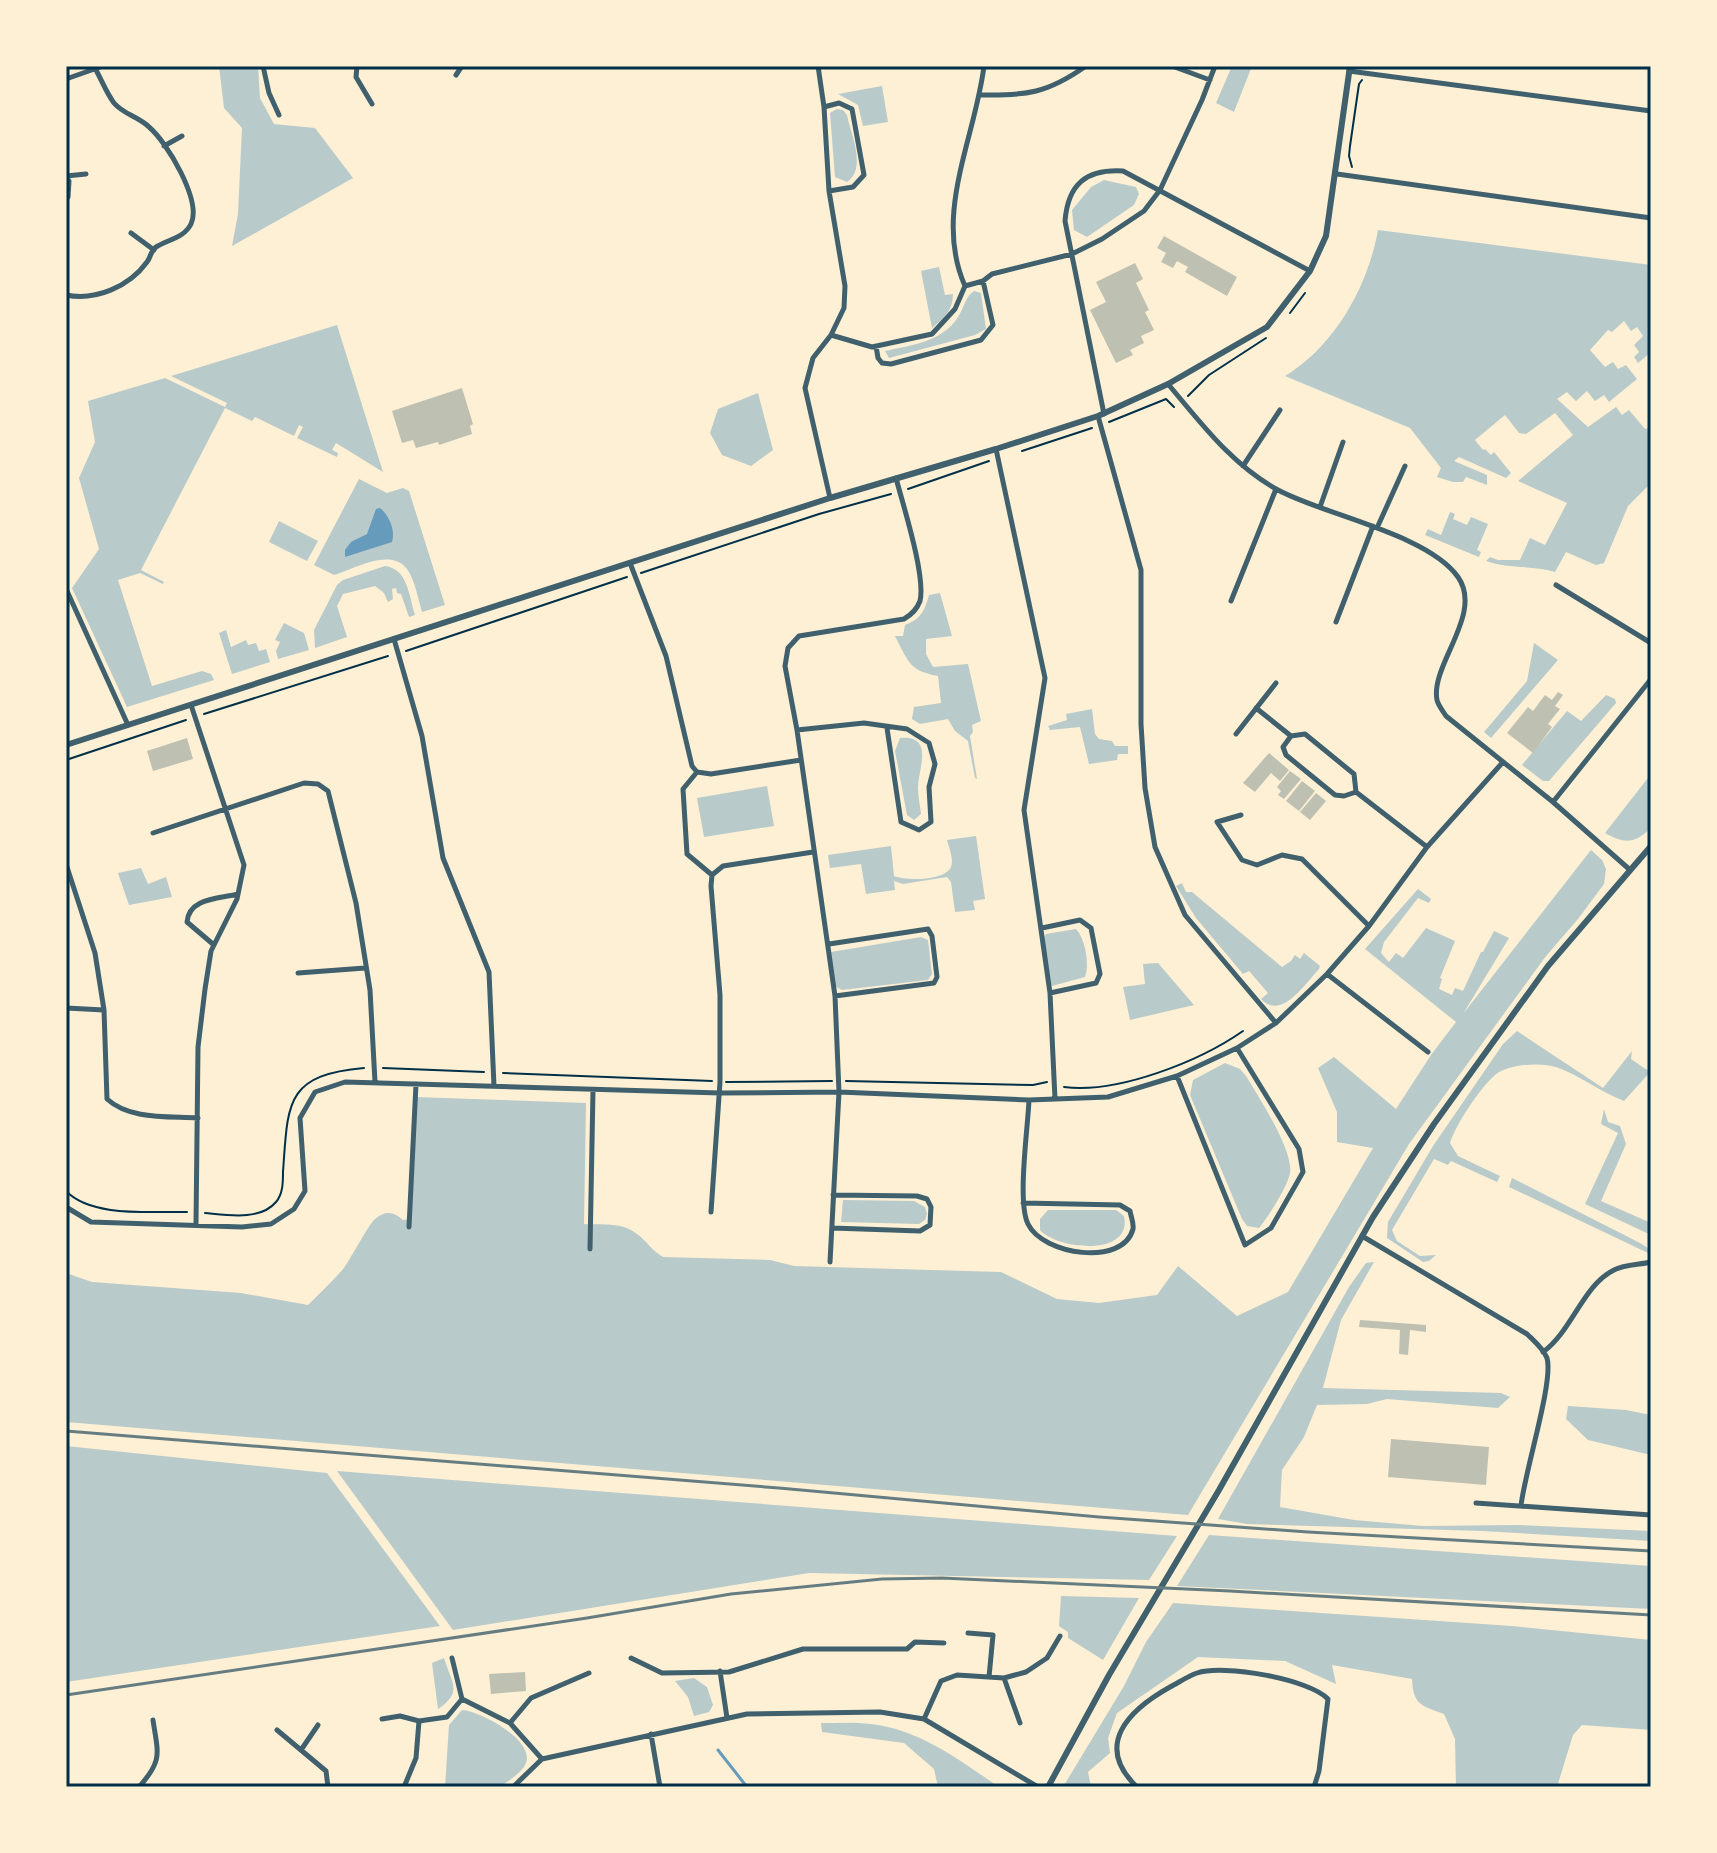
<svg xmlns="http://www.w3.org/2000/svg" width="1717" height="1853" font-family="'Roboto Condensed',sans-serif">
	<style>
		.green { fill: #b9caca }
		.water { fill: #669bbc }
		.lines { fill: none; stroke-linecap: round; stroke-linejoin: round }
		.stream { stroke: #669bbc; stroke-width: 3 }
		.building { fill: #bec0b2 }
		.path { stroke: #003049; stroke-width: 2 }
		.minor { stroke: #3f606c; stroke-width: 5 }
		.tertiary { stroke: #3f606c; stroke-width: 6 }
		.rail { stroke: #657d81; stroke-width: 3 }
		.neatline { fill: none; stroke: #003049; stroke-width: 3 }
	</style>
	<rect width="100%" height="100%" fill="#fdf0d5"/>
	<path class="green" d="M219 66H258L260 98 274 124 315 128 353 178 232 246 238 214 242 128 224 108Z
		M1232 66H1252L1234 112 1216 103Z
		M882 86 888 122 863 126 858 105 838 94Z
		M837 109 843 110 847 115C851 135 867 168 847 182L835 177 830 113Z
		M1104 180 1136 187 1139 194 1134 205 1087 237 1074 230 1072 210 1091 187Z
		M1378 230 1651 265 1650 353 1638 363 1634 357 1639 352 1634 345 1643 336 1637 327 1631 331 1624 321 1612 332 1608 330 1590 350 1605 367 1613 362 1618 369 1626 365 1637 379 1609 402 1604 395 1595 401 1587 391 1576 401 1567 392 1557 399 1588 427 1616 407 1622 415 1629 410 1645 429 1651 427V489L1648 486 1628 506 1604 563 1596 565 1566 552 1555 572C1532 565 1507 569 1486 561L1490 557 1498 560H1520L1530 538 1545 545 1567 503 1518 481 1573 435 1555 413 1526 434 1519 433 1505 415 1475 440 1483 450 1485 449 1491 455 1494 452 1511 473 1506 478 1459 457 1454 461 1487 475V485L1466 477 1463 482H1453L1437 477 1441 468 1410 428 1285 376C1335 346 1368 286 1378 230Z
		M939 267 945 295 953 294C953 310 944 318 932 328L921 271Z
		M974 291 981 293 986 329 975 335 889 358 885 351C912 345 942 342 958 317 964 308 965 297 974 291Z
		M337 325 383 472 336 443 332 450 338 453 337 457 297 438 303 427 299 425 294 436 255 417 252 421 225 408 141 570 164 582 163 584 140 573 118 580 152 686 202 671 211 674 214 680 127 707 72 588 99 549 79 478 95 442 88 401 165 378 225 407 227 403 171 376Z
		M758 393 773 450 751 466 722 455 710 433 718 409Z
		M359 479 387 493 403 488 409 491 445 605 422 612C418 599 415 580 407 569 391 547 354 569 334 575L314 565Z
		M1450 512 1455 514 1453 519 1467 525 1471 517 1488 524 1477 550 1481 552 1479 557 1425 535 1428 529 1441 535Z
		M279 521 318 541 307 561 269 542Z
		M385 566C408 569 409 596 415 615L409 617 401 594 397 593 396 588 392 589 393 599 388 602 384 593 375 586 343 594 337 606 347 637 315 648 314 630 337 585 343 580Z
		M940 593 952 636 926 639V654L933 667 968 664 981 721 972 725 973 732 970 736 977 779 975 778 968 741 955 731 948 719 920 724 912 719 914 707 941 703 938 676C909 671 908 661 895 636H903L905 625C921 619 925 610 929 595Z
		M284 623 304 633 309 650 278 659 276 651 280 642 275 640Z
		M226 630 231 647 246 640 248 645 256 643 259 651 266 649 270 662 232 674 219 633Z
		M1534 643 1558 660 1491 738 1484 732 1527 681Z
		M1606 695 1615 699 1616 703 1549 781H1543L1522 765 1567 711 1581 721Z
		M1092 709 1095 734 1099 739 1112 741 1115 746H1128V754H1118L1117 760 1089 764 1080 727 1050 730 1048 726 1067 720 1066 714Z
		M900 738C935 735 918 769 918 788 918 796 920 805 921 814L914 820 907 815 895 751Z
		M1651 774V828C1634 844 1625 844 1605 833Z
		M767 786 774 826 704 837 697 798Z
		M976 836 985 899 973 901 975 910 955 912 951 882 947 877 903 884 894 881 895 890 866 894 861 864 830 868 828 855 891 846 894 876C906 881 945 881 951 867 954 859 949 848 947 840Z
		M1591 850 1602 860 1606 869 1604 884 1578 919 1546 956 1409 1144 1188 1515 66 1422V1273L92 1282 241 1293 308 1305C320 1293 333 1281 344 1268 351 1258 369 1224 375 1219 386 1210 394 1212 403 1220L410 1219 415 1097 586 1103 584 1224C602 1225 623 1222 637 1234 647 1241 652 1251 663 1257L770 1260 794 1266 1001 1272 1057 1299 1099 1303 1157 1295 1178 1266 1237 1316 1288 1292 1373 1148 1337 1142V1112L1318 1068 1334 1057 1396 1109 1431 1055 1456 1022 1365 949 1418 889 1431 899 1429 903 1418 898 1384 942 1381 953 1389 962 1396 953 1403 958 1426 928 1455 941 1440 978 1442 979 1439 989 1452 995 1455 988 1463 991 1481 952H1483L1494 931 1509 938 1463 1014Z
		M141 868 148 884 166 877 172 897 129 905 118 873Z
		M1182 883 1186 892H1192L1282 967 1291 961 1295 955 1300 959 1304 953 1320 966 1319 969C1305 984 1281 1021 1261 999L1268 993 1249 971 1243 974 1196 918 1176 886Z
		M1076 929C1085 938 1090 965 1085 977L1052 986 1049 982 1044 938 1046 934Z
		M921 937 928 940 932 974 928 980 842 990 833 985 831 952Z
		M1158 963 1194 1005 1130 1020 1123 987 1145 984 1143 964Z
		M1517 1031 1603 1088 1632 1051 1631 1059 1647 1070 1651 1066V1071L1624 1101C1600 1092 1580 1075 1556 1067 1540 1062 1509 1064 1495 1075 1480 1088 1456 1124 1450 1143L1458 1156 1500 1176 1497 1182 1451 1161 1448 1165 1434 1159 1392 1230 1397 1241 1420 1256 1436 1255 1429 1261 1423 1262 1387 1238 1388 1222 1433 1146 1503 1044Z
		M1225 1063 1240 1069 1246 1076C1258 1096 1294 1151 1290 1173 1287 1188 1268 1217 1259 1228L1247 1226 1242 1219 1190 1095 1193 1080Z
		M1604 1109 1608 1122 1620 1126 1626 1144 1601 1201 1651 1223V1235L1585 1204 1618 1133 1601 1124Z
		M1512 1178 1640 1243 1648 1248V1253L1509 1187Z
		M843 1200 914 1201 925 1207 927 1214 925 1220 919 1224 841 1222Z
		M1048 1210H1116L1124 1216C1133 1257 1058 1250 1040 1230V1219Z
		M1374 1262 1341 1320 1323 1388 1501 1393 1510 1397 1498 1408 1387 1399 1367 1404 1317 1405 1304 1437 1282 1470 1280 1507 1354 1520 1423 1526 1518 1525 1651 1531V1541L1482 1531 1247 1524 1218 1519 1349 1287 1366 1263Z
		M1568 1406 1626 1410 1651 1415V1455L1588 1440 1566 1419Z
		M66 1446 327 1473 440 1626 66 1682Z
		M337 1471 1177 1536 1149 1580 809 1573 453 1630Z
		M1209 1535 1651 1566V1609L1177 1586Z
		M1061 1596 1139 1598 1103 1660 1068 1638V1632L1059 1626Z
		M1173 1603 1512 1626 1651 1640V1730L1582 1725 1573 1735 1557 1787H1456L1455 1739 1444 1714C1422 1706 1413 1705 1412 1679L1332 1665 1336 1684 1285 1661 1198 1657 1117 1713 1108 1738 1110 1753 1088 1772 1091 1787H1063L1124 1686 1146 1642Z
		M444 1658C452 1684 463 1692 438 1709L432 1663Z
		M694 1678 707 1687 713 1705 709 1712 694 1716 688 1697 675 1681Z
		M462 1710C481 1711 538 1742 525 1765 521 1773 508 1781 500 1787H445L449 1725Z
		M821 1723C838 1723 855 1722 871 1724 921 1730 959 1760 999 1787H938L934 1769 904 1743 822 1732Z"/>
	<path class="water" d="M380 508C389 515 396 531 392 542L345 557V550L351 542 367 534 376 509Z"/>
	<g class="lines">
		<path class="stream" d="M718 1750 747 1787"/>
	</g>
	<path class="building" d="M1164 236 1237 277 1227 296 1185 272 1188 267 1177 261 1173 268 1161 262 1166 253 1157 248Z
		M1135 263 1143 279 1136 283 1149 310 1145 312 1154 330 1141 336 1144 343 1130 350 1133 355 1116 363 1090 310 1106 302 1096 282Z
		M462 388 473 424 470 426 472 434 439 445 438 442 416 448 413 440 402 443 392 411Z
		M1558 692 1563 695 1555 706 1560 709 1548 724 1552 727 1533 753 1507 733 1528 707 1533 711 1545 695 1552 700Z
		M187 738 193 759 153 771 147 751Z
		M1269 753 1289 770 1280 781 1271 773 1255 792 1243 783Z
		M1290 771 1301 779 1284 799 1278 795 1281 791 1277 787Z
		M1302 781 1315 791 1299 811 1286 801Z
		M1316 793 1326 801 1310 820 1300 812Z
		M1360 1320 1426 1325V1332L1410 1330 1408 1355 1399 1354 1400 1330 1359 1327Z
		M1391 1439 1489 1447 1486 1485 1388 1477Z
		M525 1672 526 1691 491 1694 489 1674Z"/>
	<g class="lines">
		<path class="path" d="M1352 167 1349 156 1350 146 1359 84 1362 80
			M1290 313 1305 293
			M1188 396 1209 375 1266 338
			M1109 422 1166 399 1174 407
			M1022 451 1092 428
			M908 489 989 461
			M641 573 819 514 891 494
			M406 651 627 577
			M204 714 388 656
			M66 760 186 720
			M383 1068 484 1072
			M503 1073 712 1081
			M846 1081 1033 1085 1047 1082
			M726 1082 832 1081
			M1064 1087C1118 1094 1200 1061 1243 1031
			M66 1191C92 1218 152 1211 187 1212
			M205 1213C227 1215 260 1221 276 1202 283 1194 283 1182 283 1172 288 1103 285 1075 364 1068"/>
		<path class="minor" d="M263 66 269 93 279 115
			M357 66 356 77 372 104
			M818 66 824 107 829 191 845 286 844 308 831 335 813 358 805 388 830 498
			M1172 66 1210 80
			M1349 71 1651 111
			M456 75 462 66
			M66 79 103 66
			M980 95C1028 95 1046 94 1086 66
			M824 107 839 103 852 109 864 175 853 187 829 191
			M164 146 182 136
			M1337 174 1651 218
			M66 176 69 181 68 197
			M66 176 86 174
			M131 233 154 250
			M965 286C933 214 975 139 984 66
			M66 295C95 301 129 287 147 262 151 257 150 252 156 247 169 239 184 238 191 224 202 201 167 142 149 127 139 117 123 114 114 103 107 94 102 81 96 70
			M831 335 872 347 932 334 955 309 965 286 983 281 992 274 1072 254 1102 239 1144 211 1160 190 1202 100 1215 66
			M876 346 878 358 882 363 891 364 981 340 993 325 983 281
			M1168 384C1201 423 1232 465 1278 490 1324 515 1428 534 1458 577 1484 614 1430 665 1437 700 1438 705 1443 711 1446 716L1553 802 1629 869
			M1104 414 1065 221C1068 184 1086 169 1123 171L1310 271
			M1098 416 1141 570V724L1145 788 1155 847 1185 915 1276 1023
			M996 449 1045 678 1024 810 1050 993 1055 1099
			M1243 466 1280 410
			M1320 507 1343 442
			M1377 528 1405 466
			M630 563 666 656 692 766 697 772 711 774 801 760
			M1556 585 1651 643
			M67 591 128 725
			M1231 601 1276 489
			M1336 622 1373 526
			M394 639 422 736 443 858 489 972 494 1086
			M191 705 244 865 237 899 211 951 205 989 198 1047 196 1224
			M1256 708 1291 736 1305 734 1354 774 1356 792 1427 847
			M797 730 864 723 907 729 929 743 935 764 929 787 931 822 919 830 901 822 887 728
			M1236 734 1276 683
			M1291 736 1283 747 1286 755 1335 795 1344 796 1356 792
			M697 772 683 789 687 854 712 875
			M1553 802 1651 679
			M1241 815 1217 822 1242 860 1257 865 1282 855 1302 859 1369 926
			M153 833 304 783 318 784 328 791 356 903 370 990 375 1082
			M66 864 95 953 104 1010 107 1099C130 1120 168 1116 198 1118
			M1042 928 1080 920 1091 928 1100 974 1096 983 1050 993
			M829 944 928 929 932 936 937 977 934 983 835 996
			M214 945 187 922C189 898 218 899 238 894
			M298 973 365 968
			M1327 974 1428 1052
			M66 1008 104 1010
			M1177 1076 1245 1245 1271 1228 1303 1172 1299 1149 1237 1048
			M1023 1203 1120 1205 1130 1211C1131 1217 1134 1223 1133 1229 1123 1267 1043 1255 1028 1224 1017 1202 1028 1127 1029 1100
			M66 1207 91 1222 242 1227 271 1224 294 1209 305 1191 300 1118 315 1092 345 1082 720 1093 839 1092 1029 1100 1108 1097 1177 1076 1237 1048 1276 1023 1327 974 1369 926 1427 847 1503 762
			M711 1212 720 1082V995L711 886 712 875 723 866 813 852
			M409 1227 416 1084
			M832 1228 920 1231 930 1225 931 1207 927 1199 917 1196 833 1195
			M1362 1236 1527 1334C1534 1341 1543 1348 1547 1358 1554 1381 1524 1474 1521 1506
			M590 1249 593 1090
			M830 1262 839 1092 835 996 797 730 785 666 788 648 799 636 904 619C911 615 917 609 920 601 926 576 903 505 896 478
			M1543 1352C1572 1331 1583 1285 1614 1270 1625 1264 1639 1265 1651 1262
			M1476 1503 1651 1515
			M968 1633 993 1635 989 1677
			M452 1658 462 1699
			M631 1658 662 1673 729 1672 803 1649H907L915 1642 944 1643
			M720 1671 727 1718
			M1004 1678 1020 1723
			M382 1719 400 1716 419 1721 447 1717 462 1699 510 1723 542 1759
			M924 1719 941 1681 957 1675 1004 1678 1026 1672 1047 1658 1060 1636
			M510 1723 531 1698 589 1673
			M277 1730 326 1771 328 1787
			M651 1734 660 1787
			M301 1750 318 1725
			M139 1787C163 1760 158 1754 153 1720
			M404 1787 416 1758 419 1721
			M513 1787 542 1759 747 1714 880 1712 924 1719 1038 1787
			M1137 1787C1093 1745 1129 1710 1170 1687 1178 1683 1188 1676 1197 1673 1224 1664 1309 1679 1328 1699L1319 1771 1314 1787"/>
		<path class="tertiary" d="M66 745 830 498 996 449 1098 416 1168 384 1267 327 1310 271 1326 236 1350 66
			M1048 1787 1109 1675 1219 1490 1373 1217 1434 1124 1548 966 1651 846"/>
		<path class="rail" d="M66 1431 779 1488 1099 1517 1308 1532 1651 1551
			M66 1695 587 1618 731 1594 882 1579 942 1578 1230 1591 1651 1615"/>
	</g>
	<rect width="1717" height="1853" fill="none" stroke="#fdf0d5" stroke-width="136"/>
	<rect x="68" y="68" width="1581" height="1717" class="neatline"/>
</svg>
